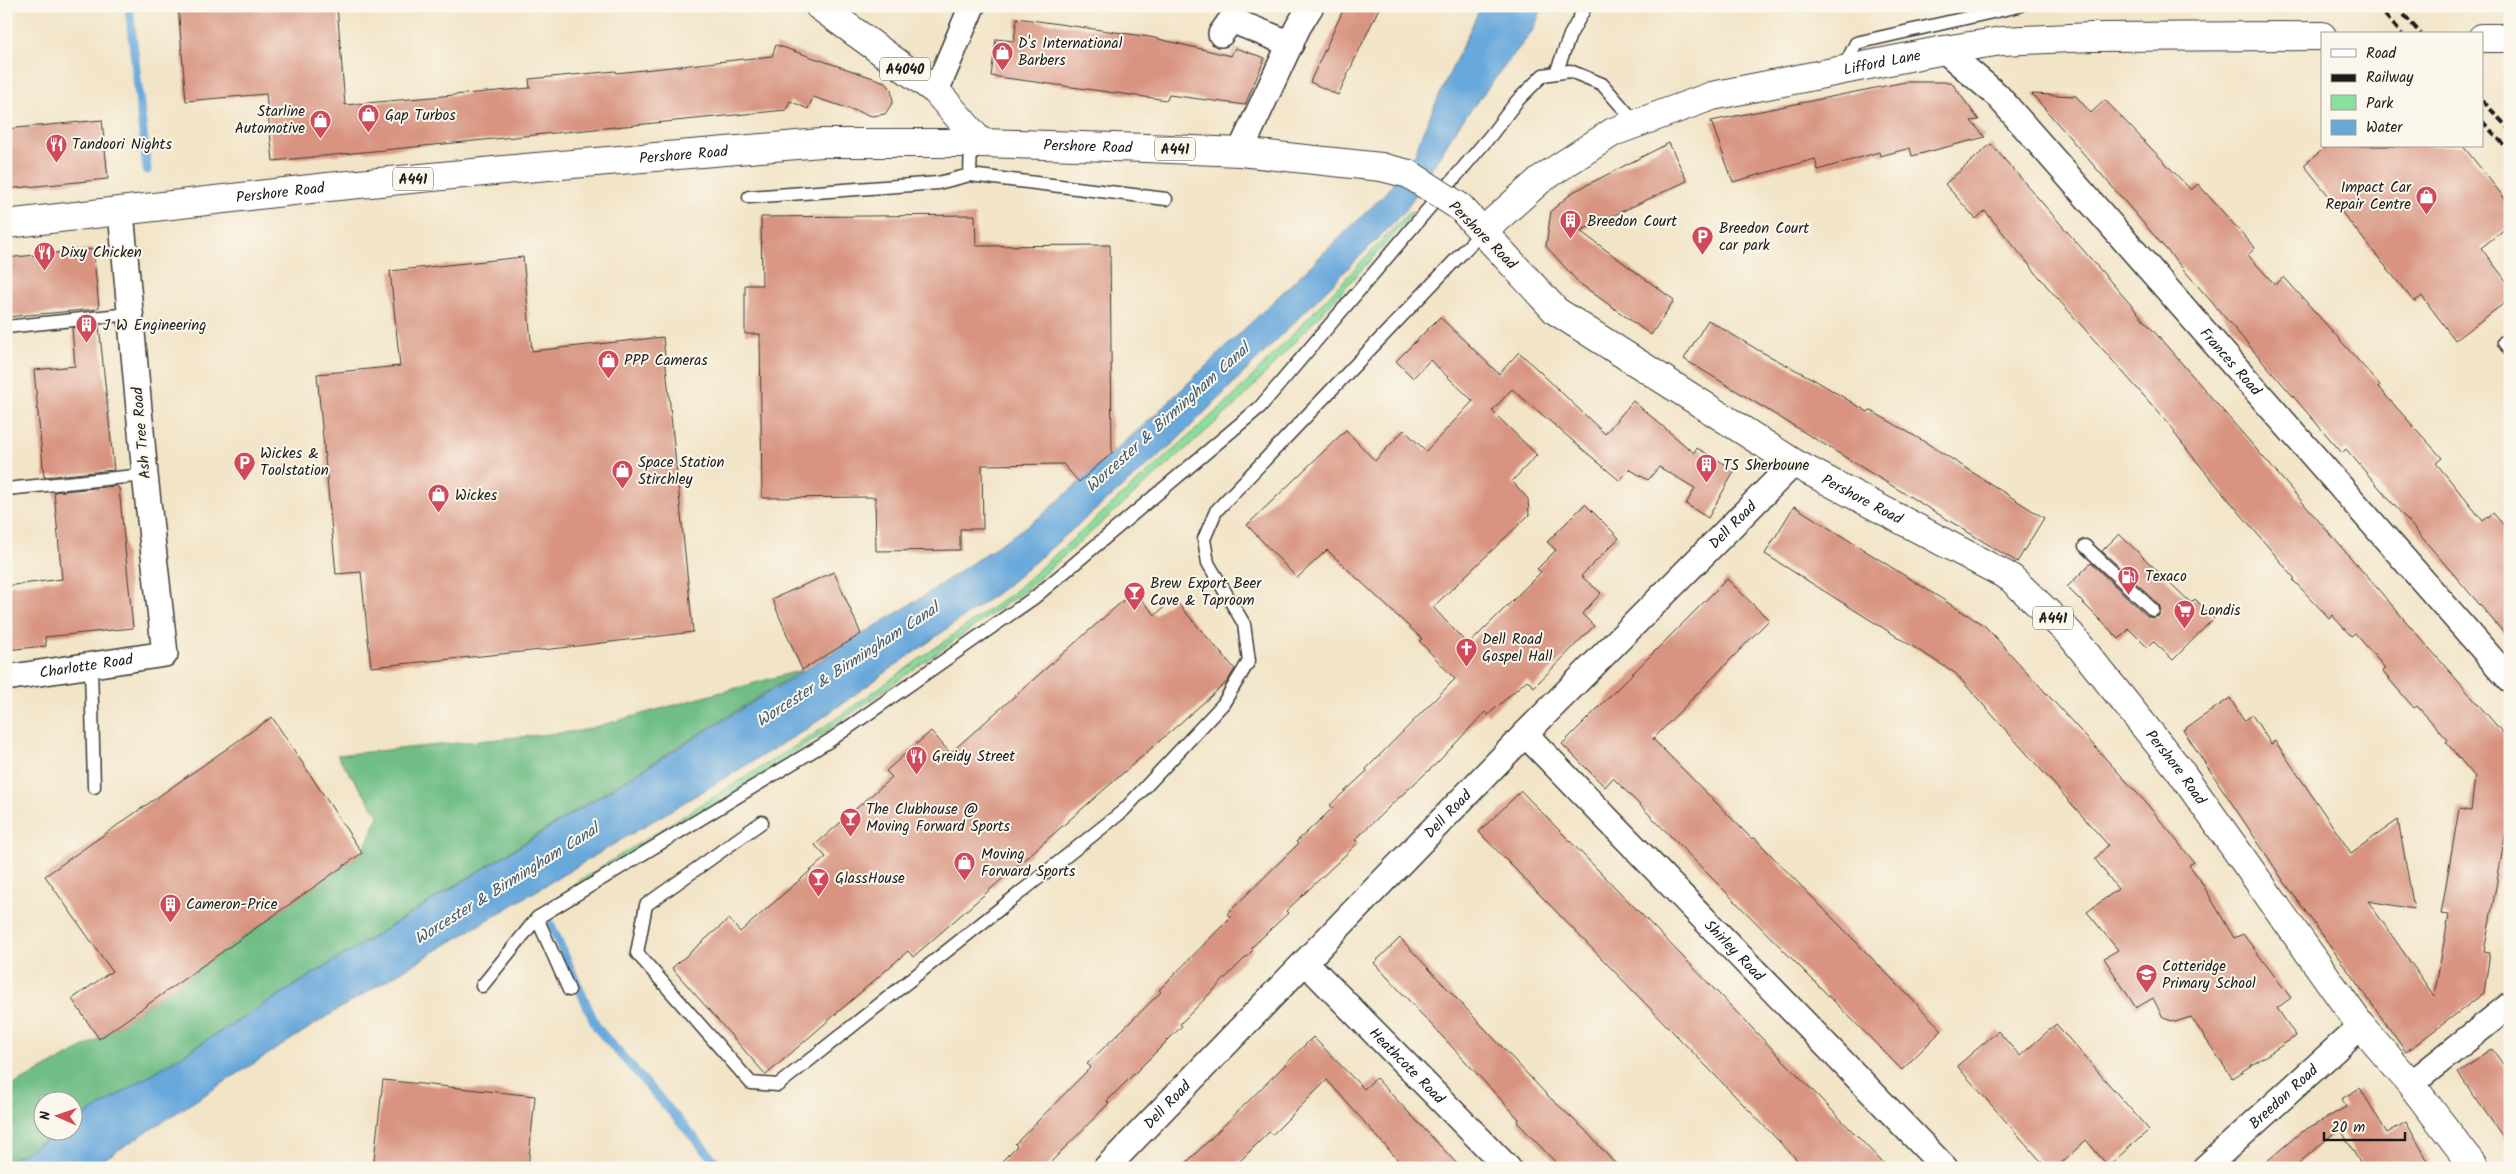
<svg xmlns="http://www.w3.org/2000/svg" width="2516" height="1174" font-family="Kalam,sans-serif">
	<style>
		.green { fill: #8ade9f; stroke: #537d5e }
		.forest { fill: #6fbd86; stroke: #466c51 }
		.water { fill: #67a8db; stroke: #42627c }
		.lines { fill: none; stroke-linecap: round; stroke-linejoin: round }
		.stream { stroke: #67a8db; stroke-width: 9 }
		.building { fill: #d89481 }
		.service-casing { stroke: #3c3a36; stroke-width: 15 }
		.minor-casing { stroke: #3c3a36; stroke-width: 28 }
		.tertiary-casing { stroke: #3c3a36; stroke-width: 30 }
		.primary-casing { stroke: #3c3a36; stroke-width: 30 }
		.service { stroke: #fff; stroke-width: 12 }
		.minor { stroke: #fff; stroke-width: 25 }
		.tertiary { stroke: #fff; stroke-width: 28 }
		.primary { stroke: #fff; stroke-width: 28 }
		.rail { stroke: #1c1c1c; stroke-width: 4; stroke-dasharray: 8 4; stroke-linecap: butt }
		.primary-bridge-casing { stroke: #3c3a36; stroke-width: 30; stroke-linecap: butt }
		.primary-bridge { stroke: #fff; stroke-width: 28 }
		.labels { text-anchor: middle; stroke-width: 4; stroke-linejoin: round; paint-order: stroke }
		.shield { fill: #fbf7ec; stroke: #5f5e5a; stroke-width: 1 }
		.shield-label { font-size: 14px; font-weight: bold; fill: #1c1c1c }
		.poi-label { font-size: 15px; fill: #1c1c1c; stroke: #fbf7ec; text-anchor: start }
		.street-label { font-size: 15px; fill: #1c1c1c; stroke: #fbf7ec }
		.water-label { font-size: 16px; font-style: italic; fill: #3e5b72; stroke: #fbf7ec }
	</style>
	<rect width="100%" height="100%" fill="#fbf7ec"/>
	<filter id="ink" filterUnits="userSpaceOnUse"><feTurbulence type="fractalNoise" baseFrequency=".02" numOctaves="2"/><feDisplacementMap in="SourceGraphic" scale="10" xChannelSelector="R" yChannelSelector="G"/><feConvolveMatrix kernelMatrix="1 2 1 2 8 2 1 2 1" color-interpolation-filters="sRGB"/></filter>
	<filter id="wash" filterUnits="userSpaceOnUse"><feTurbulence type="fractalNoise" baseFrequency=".0096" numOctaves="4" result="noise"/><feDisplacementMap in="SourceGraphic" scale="20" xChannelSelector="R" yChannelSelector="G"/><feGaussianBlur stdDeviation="1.12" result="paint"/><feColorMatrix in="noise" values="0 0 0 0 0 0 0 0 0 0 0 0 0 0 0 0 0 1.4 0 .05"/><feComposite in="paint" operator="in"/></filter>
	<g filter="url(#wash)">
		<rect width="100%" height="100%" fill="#f2e4c7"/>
		<path class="green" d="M1409 212 1413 214 1239 402 1025 590 824 733 577 894 574 884 810 737 1011 594 1234 396Z"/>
		<path class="forest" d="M802 670 73 1123 72 1102H42V1132H59L6 1163V1089L99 1039 362 853 379 816 337 755 580 731Z"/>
		<path class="water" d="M1481 6H1543L1533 30 1458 126 1405 211 1176 441 1003 589 805 730 342 1007 90 1168H6V1163L59 1132H72L73 1123 916 601 1040 517 1155 415 1383 196 1416 152 1422 133Z"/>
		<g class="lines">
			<path class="stream" d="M129 6 147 170
				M551 925 597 1028 721 1168"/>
		</g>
		<g id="blocks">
			<path class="building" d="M178 6H337L345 105 530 88 529 79 616 71V73L772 56 776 45 885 82 891 89 893 102 885 114 872 116 813 97 808 109 790 101 786 110 273 161 266 94 186 101Z
				M1345 6H1380L1338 95 1310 82Z
				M1017 18 1150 37 1231 56 1235 48 1265 58 1245 105 1169 95 1167 100 991 76 996 39 1014 41Z
				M1905 82H1951L1979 120 1971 121 1985 137 1912 156 1910 148 1880 156 1879 152 1818 170 1815 159 1733 182 1711 121Z
				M2032 94 2076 96 2091 113 2105 100 2191 190 2198 184 2255 248 2248 255 2275 285 2284 277 2380 385 2378 387 2442 458 2436 463 2483 521 2493 513 2510 532V640L2346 449 2342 453Z
				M102 120 108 179 6 189V129Z
				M1669 143 1687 181 1580 231 1674 300 1651 335 1579 283 1546 246 1551 211 1573 192Z
				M1991 144 2510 741V810L2484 952 2490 953 2484 993 2406 1052 2283 880 2183 730 2230 698 2244 721 2252 715 2271 744 2275 741 2351 853 2398 820 2414 909 2368 901 2434 996 2449 915 2441 914 2459 809 2471 811 2475 777 2446 742 2448 740 2417 706 2414 708 2382 671 2385 668 2355 633 2351 636 2332 615 2329 618 2293 580 2295 579 2193 457 2174 433 2175 431 2050 290 1985 211 1976 219 1945 184Z
				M2327 146H2463L2510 205V225L2481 248 2510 286V299L2455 340 2422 296 2414 302 2304 165Z
				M975 215 976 246 1110 245 1112 453 1079 482 1063 464 982 465 983 529H960V550L876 551 875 497 762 498 760 334H745V285H762L761 217Z
				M93 249 99 307 96 309 6 317V258Z
				M523 257 532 351 663 337 693 632 561 648 371 667 361 572 336 574 317 374 400 366 390 271Z
				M1440 317 1499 374 1519 352 1605 434 1633 401 1694 453 1697 448 1735 470 1708 518 1686 504 1695 488 1659 467 1648 480 1629 469 1620 481 1512 389 1492 411 1537 455 1512 481 1528 499 1529 515 1433 607 1468 645 1541 572 1537 569 1556 550 1547 542 1585 504 1619 538 1581 576 1601 593 1582 614 1594 626 1534 687 1527 680 1488 715 1485 712 1438 762 1391 805 1355 840 1358 843 1286 911 1288 913 1251 948 1253 950 1180 1024 1182 1026 1107 1101 1109 1103 1045 1168H995L1017 1146 1015 1144 1091 1067 1087 1064 1161 992 1159 990 1231 917 1227 914 1298 844 1296 842 1333 808 1330 805 1367 771 1366 769 1455 679 1419 641 1422 639 1327 550 1297 578 1247 525 1346 430 1375 461 1404 430 1426 451 1473 401 1430 360 1413 378 1396 361Z
				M1708 320 1758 350 1813 379 1868 412 1870 410 1925 442 2044 518 2017 562 1684 359Z
				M99 325 114 470 44 477 34 370 75 366 72 328Z
				M116 486 119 488 133 628 45 637 46 646 6 650V586L62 579 54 492Z
				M1794 506 1985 626 2147 804 2194 862 2189 865 2199 878 2234 938 2243 934 2291 998 2277 1008 2296 1036 2232 1078 2191 1017 2175 1022 2163 1018 2153 998 2136 1008 2104 958 2118 950 2087 912 2118 889 2095 859 2108 845 1955 673 1765 554Z
				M2119 534 2191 603 2195 599 2214 618 2173 660 2153 641 2147 647 2129 629 2119 639 2067 587 2091 563 2147 616 2152 618 2159 616 2161 611 2159 604 2102 551Z
				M834 572 861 634 802 670 772 599Z
				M1727 579 1769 620 1653 739 1752 839 1754 837 1766 850 1942 1030 1902 1070 1613 778 1605 787 1562 744Z
				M1134 591 1155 615 1174 599 1235 669 1227 682 913 957 908 951 766 1075 672 968 729 919 740 932 826 857 815 845 892 777 886 771 931 731 950 753Z
				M272 717 362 853 99 1039 72 999 112 971 45 876Z
				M1521 791 1684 958 1888 1168H1805L1479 832Z
				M1400 938 1546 1094 1585 1130 1619 1168H1561L1517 1122 1519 1119 1374 963Z
				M2056 1024 2149 1130 2108 1166 2086 1140 2056 1168H2047L1957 1066 1998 1031 2020 1056Z
				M1313 1037 1364 1089 1376 1078 1461 1168H1405L1327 1080 1272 1135 1269 1132 1233 1168H1181Z
				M2492 1049 2510 1074V1147L2458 1073Z
				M383 1080 535 1096 528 1168H373Z
				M2360 1088 2387 1133 2406 1122 2432 1168H2363L2340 1128 2293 1168H2259L2301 1132 2346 1107 2341 1099Z"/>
		</g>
	</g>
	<g filter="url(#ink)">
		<use href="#blocks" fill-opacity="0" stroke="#3c3a36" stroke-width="1"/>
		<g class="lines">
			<defs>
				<path id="service" d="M1843 69 1856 43 2019 6
					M1556 73 1570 35 1586 6
					M971 143 970 175 1166 199
					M749 197 938 183 970 175
					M6 327 130 314
					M2504 342 2510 351
					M6 489 145 475
					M2085 546 2153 610
					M91 665 94 787
					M762 822 646 905 637 953 751 1083 778 1085 1123 811 1223 704 1249 661 1244 624 1208 563 1204 539 1216 511 1482 232
					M482 986 537 918
					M569 990 537 918 829 741 1035 597 1260 407 1491 135 1517 101 1543 75 1570 71 1602 84 1636 123"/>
				<g id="minor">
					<path d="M1221 34 1231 20 1291 44"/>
					<path id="s1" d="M1944 50 1997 95 2510 680"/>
					<path d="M936 91 972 6"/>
					<path d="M1240 152 1298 27 1311 6"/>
					<path id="s2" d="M6 678 165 654 145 475 121 212"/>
					<path id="s3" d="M1525 734 1945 1168"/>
					<path id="s4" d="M1306 963 1508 1168"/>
					<path d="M2411 1084 2510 1005"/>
					<path id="s5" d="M1106 1168 1525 734 1794 463"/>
					<path id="s6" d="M2205 1168 2361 1026"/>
				</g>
				<g id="tertiary">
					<path d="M2482 38H2510"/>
					<path id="s7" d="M1482 232 1540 180 1613 132 1712 96 1944 50 2002 41 2092 37 2322 36"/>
				</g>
				<g id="primary">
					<path d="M819 6 936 91 981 143"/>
					<path id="s8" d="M1460 207 1556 311 1794 463 2011 578 2070 634 2178 768 2361 1026 2411 1084 2475 1168"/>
					<path id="s9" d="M6 224 328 187 525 168 821 143H981L1146 148 1240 152 1381 167"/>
				</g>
			</defs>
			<use href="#service" class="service-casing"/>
			<use href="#minor" class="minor-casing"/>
			<use href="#tertiary" class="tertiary-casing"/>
			<use href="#primary" class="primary-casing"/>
			<use href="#service" class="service"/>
			<use href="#minor" class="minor"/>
			<use href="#tertiary" class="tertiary"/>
			<use href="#primary" class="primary"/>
			<path class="rail" d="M2377 6 2402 34
				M2396 6 2421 34
				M2482 100 2510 130
				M2482 121 2510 151"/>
			<defs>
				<path id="primary-bridge" d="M1381 167 1409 174 1460 207"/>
			</defs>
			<use href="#primary-bridge" class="primary-bridge-casing"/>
			<use href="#primary-bridge" class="primary-bridge"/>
		</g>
	</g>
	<defs>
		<symbol id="shop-pin" viewBox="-11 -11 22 30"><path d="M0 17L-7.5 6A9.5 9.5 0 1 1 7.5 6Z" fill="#d1495b" stroke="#fbf7ec"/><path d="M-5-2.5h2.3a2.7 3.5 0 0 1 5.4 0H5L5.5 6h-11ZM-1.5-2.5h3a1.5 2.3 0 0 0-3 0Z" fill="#fff"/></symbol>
		<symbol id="restaurant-pin" viewBox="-11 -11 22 30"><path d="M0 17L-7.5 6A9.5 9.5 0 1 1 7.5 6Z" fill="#d1495b" stroke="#fbf7ec"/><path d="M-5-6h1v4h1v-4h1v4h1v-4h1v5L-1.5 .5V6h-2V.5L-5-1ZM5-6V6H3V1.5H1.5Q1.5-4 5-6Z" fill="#fff"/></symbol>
		<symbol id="building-pin" viewBox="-11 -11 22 30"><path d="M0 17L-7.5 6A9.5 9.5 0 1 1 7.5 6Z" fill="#d1495b" stroke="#fbf7ec"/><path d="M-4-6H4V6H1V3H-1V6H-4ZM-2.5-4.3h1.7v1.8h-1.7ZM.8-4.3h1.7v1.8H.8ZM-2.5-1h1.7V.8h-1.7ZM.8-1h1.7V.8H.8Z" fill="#fff"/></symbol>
		<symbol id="parking-pin" viewBox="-11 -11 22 30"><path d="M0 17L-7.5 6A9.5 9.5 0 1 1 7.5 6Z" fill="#d1495b" stroke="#fbf7ec"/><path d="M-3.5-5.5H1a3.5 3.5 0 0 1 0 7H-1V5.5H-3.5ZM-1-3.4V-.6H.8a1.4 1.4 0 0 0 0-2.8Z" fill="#fff"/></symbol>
		<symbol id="fuel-pin" viewBox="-11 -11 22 30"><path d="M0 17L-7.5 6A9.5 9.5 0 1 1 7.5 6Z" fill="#d1495b" stroke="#fbf7ec"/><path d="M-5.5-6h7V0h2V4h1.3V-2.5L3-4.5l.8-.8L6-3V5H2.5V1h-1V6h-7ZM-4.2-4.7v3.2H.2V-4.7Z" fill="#fff"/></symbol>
		<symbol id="bar-pin" viewBox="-11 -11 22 30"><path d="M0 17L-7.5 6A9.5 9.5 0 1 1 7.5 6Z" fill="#d1495b" stroke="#fbf7ec"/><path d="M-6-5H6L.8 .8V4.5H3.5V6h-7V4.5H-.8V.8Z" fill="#fff"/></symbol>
		<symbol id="supermarket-pin" viewBox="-11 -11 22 30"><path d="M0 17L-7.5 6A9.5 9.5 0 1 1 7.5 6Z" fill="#d1495b" stroke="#fbf7ec"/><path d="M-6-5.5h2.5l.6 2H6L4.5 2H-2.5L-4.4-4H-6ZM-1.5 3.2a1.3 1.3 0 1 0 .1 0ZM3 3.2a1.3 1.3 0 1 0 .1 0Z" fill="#fff"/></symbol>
		<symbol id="church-pin" viewBox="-11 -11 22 30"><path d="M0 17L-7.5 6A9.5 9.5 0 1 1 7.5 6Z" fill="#d1495b" stroke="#fbf7ec"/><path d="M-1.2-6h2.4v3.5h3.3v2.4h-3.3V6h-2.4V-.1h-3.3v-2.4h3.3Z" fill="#fff"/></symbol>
		<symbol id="school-pin" viewBox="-11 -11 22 30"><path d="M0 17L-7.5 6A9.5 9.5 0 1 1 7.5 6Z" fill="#d1495b" stroke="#fbf7ec"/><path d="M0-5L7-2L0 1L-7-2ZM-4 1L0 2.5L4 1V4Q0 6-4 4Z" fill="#fff"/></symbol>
	</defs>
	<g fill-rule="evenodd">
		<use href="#shop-pin" x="990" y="40" width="25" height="34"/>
		<use href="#shop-pin" x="356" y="102" width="25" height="34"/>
		<use href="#shop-pin" x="308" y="108" width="25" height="34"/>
		<use href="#restaurant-pin" x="44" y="132" width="25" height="34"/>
		<use href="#shop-pin" x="2414" y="184" width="25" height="34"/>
		<use href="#building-pin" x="1558" y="208" width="25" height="34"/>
		<use href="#parking-pin" x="1690" y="224" width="25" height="34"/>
		<use href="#restaurant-pin" x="32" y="240" width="25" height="34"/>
		<use href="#building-pin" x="74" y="312" width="25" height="34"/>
		<use href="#shop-pin" x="596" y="348" width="25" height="34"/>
		<use href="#parking-pin" x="232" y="450" width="25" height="34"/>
		<use href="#building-pin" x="1694" y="452" width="25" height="34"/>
		<use href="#shop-pin" x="610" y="458" width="25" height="34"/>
		<use href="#shop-pin" x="426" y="482" width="25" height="34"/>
		<use href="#fuel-pin" x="2116" y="564" width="25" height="34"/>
		<use href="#bar-pin" x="1122" y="580" width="25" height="34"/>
		<use href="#supermarket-pin" x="2172" y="598" width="25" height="34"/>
		<use href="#church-pin" x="1454" y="636" width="25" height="34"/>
		<use href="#restaurant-pin" x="904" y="744" width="25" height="34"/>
		<use href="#bar-pin" x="838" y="806" width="25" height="34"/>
		<use href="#shop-pin" x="952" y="850" width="25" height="34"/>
		<use href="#bar-pin" x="806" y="866" width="25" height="34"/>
		<use href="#building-pin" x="158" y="892" width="25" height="34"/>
		<use href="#school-pin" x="2134" y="962" width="25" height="34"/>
	</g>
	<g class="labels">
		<g class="shield">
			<rect x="880" y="57.5" width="50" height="23" rx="4"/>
			<rect x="1155" y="137.5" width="40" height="23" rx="4"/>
			<rect x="393" y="167.5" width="40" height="23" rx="4"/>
			<rect x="2033" y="606.5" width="40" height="23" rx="4"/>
		</g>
		<g class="shield-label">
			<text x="905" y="74">A4040</text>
			<text x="1175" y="154">A441</text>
			<text x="413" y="184">A441</text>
			<text x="2053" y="623">A441</text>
		</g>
		<g class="poi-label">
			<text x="1018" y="48">D's International<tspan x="1018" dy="17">Barbers</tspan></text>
			<text x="305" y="116" text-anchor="end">Starline<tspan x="305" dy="17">Automotive</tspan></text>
			<text x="385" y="120">Gap Turbos</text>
			<text x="72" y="149">Tandoori Nights</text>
			<text x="2411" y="192" text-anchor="end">Impact Car<tspan x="2411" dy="17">Repair Centre</tspan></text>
			<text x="1587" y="226">Breedon Court</text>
			<text x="1719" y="233">Breedon Court<tspan x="1719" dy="17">car park</tspan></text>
			<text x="60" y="257">Dixy Chicken</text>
			<text x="103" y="330">J W Engineering</text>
			<text x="624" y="365">PPP Cameras</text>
			<text x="260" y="458">Wickes &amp;<tspan x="260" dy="17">Toolstation</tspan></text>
			<text x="638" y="467">Space Station<tspan x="638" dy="17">Stirchley</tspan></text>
			<text x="1723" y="470">TS Sherboune</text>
			<text x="455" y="500">Wickes</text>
			<text x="2145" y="581">Texaco</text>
			<text x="1150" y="588">Brew Export Beer<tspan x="1150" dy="17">Cave &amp; Taproom</tspan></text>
			<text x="2200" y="615">Londis</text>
			<text x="1482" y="644">Dell Road<tspan x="1482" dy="17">Gospel Hall</tspan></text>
			<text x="932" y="761">Greidy Street</text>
			<text x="866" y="814">The Clubhouse @<tspan x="866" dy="17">Moving Forward Sports</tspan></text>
			<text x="981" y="859">Moving<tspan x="981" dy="17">Forward Sports</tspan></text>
			<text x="835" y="883">GlassHouse</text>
			<text x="186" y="909">Cameron-Price</text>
			<text x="2162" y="971">Cotteridge<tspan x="2162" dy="17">Primary School</tspan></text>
		</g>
		<g class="street-label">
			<text dy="5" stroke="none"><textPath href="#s7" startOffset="444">Lifford Lane</textPath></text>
			<text dy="5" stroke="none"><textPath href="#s9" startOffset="1086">Pershore Road</textPath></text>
			<text dy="5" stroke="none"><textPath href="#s9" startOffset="681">Pershore Road</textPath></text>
			<text dy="5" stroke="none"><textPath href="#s9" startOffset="276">Pershore Road</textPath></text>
			<text transform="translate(1483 235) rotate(45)" y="5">Pershore Road</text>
			<text dy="5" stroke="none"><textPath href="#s1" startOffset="424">Frances Road</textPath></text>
			<text transform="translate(141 433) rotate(-95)" y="5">Ash Tree Road</text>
			<text dy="5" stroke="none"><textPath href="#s8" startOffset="501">Pershore Road</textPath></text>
			<text dy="5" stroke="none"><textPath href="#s5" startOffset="898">Dell Road</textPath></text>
			<text dy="5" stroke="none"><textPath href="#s2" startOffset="81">Charlotte Road</textPath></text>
			<text dy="5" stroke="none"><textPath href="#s8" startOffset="921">Pershore Road</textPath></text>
			<text dy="5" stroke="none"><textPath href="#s5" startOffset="492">Dell Road</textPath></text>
			<text dy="5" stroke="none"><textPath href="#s3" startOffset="301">Shirley Road</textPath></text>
			<text dy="5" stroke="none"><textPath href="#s4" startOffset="144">Heathcote Road</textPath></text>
			<text dy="5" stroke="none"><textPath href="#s6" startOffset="106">Breedon Road</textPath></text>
			<text dy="5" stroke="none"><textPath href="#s5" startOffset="88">Dell Road</textPath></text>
		</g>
		<g class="water-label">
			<text transform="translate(1167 417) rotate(-42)" y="6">Worcester &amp; Birmingham Canal</text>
			<text transform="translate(847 664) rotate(-33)" y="6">Worcester &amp; Birmingham Canal</text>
			<text transform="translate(506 883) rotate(-32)" y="6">Worcester &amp; Birmingham Canal</text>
		</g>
	</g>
	<rect width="2516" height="1174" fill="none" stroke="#fbf7ec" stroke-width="25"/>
	<rect x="2321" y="32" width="162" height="115" fill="#fbf7ec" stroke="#a29f99"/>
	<rect x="2331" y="49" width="25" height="8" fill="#ffffff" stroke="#a29f99"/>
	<text x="2366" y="58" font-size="15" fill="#1c1c1c">Road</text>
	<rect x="2331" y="74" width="25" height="8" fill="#1c1c1c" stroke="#a29f99"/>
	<text x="2366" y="82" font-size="15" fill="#1c1c1c">Railway</text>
	<rect x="2331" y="95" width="25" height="15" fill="#8ade9f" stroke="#a29f99"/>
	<text x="2366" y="108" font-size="15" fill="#1c1c1c">Park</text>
	<rect x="2331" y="120" width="25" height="15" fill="#67a8db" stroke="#a29f99"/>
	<text x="2366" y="132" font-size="15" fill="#1c1c1c">Water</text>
	<g transform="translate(58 1116) rotate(272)"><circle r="24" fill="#fbf7ec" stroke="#a29f99"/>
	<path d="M0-4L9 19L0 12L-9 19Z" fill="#d1495b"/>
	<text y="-8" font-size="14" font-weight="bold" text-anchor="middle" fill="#1c1c1c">N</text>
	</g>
	<path d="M2324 1132v8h81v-8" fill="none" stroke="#1c1c1c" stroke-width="2.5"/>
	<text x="2331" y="1132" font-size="15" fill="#1c1c1c" stroke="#fbf7ec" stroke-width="4" paint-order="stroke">20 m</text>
</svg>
